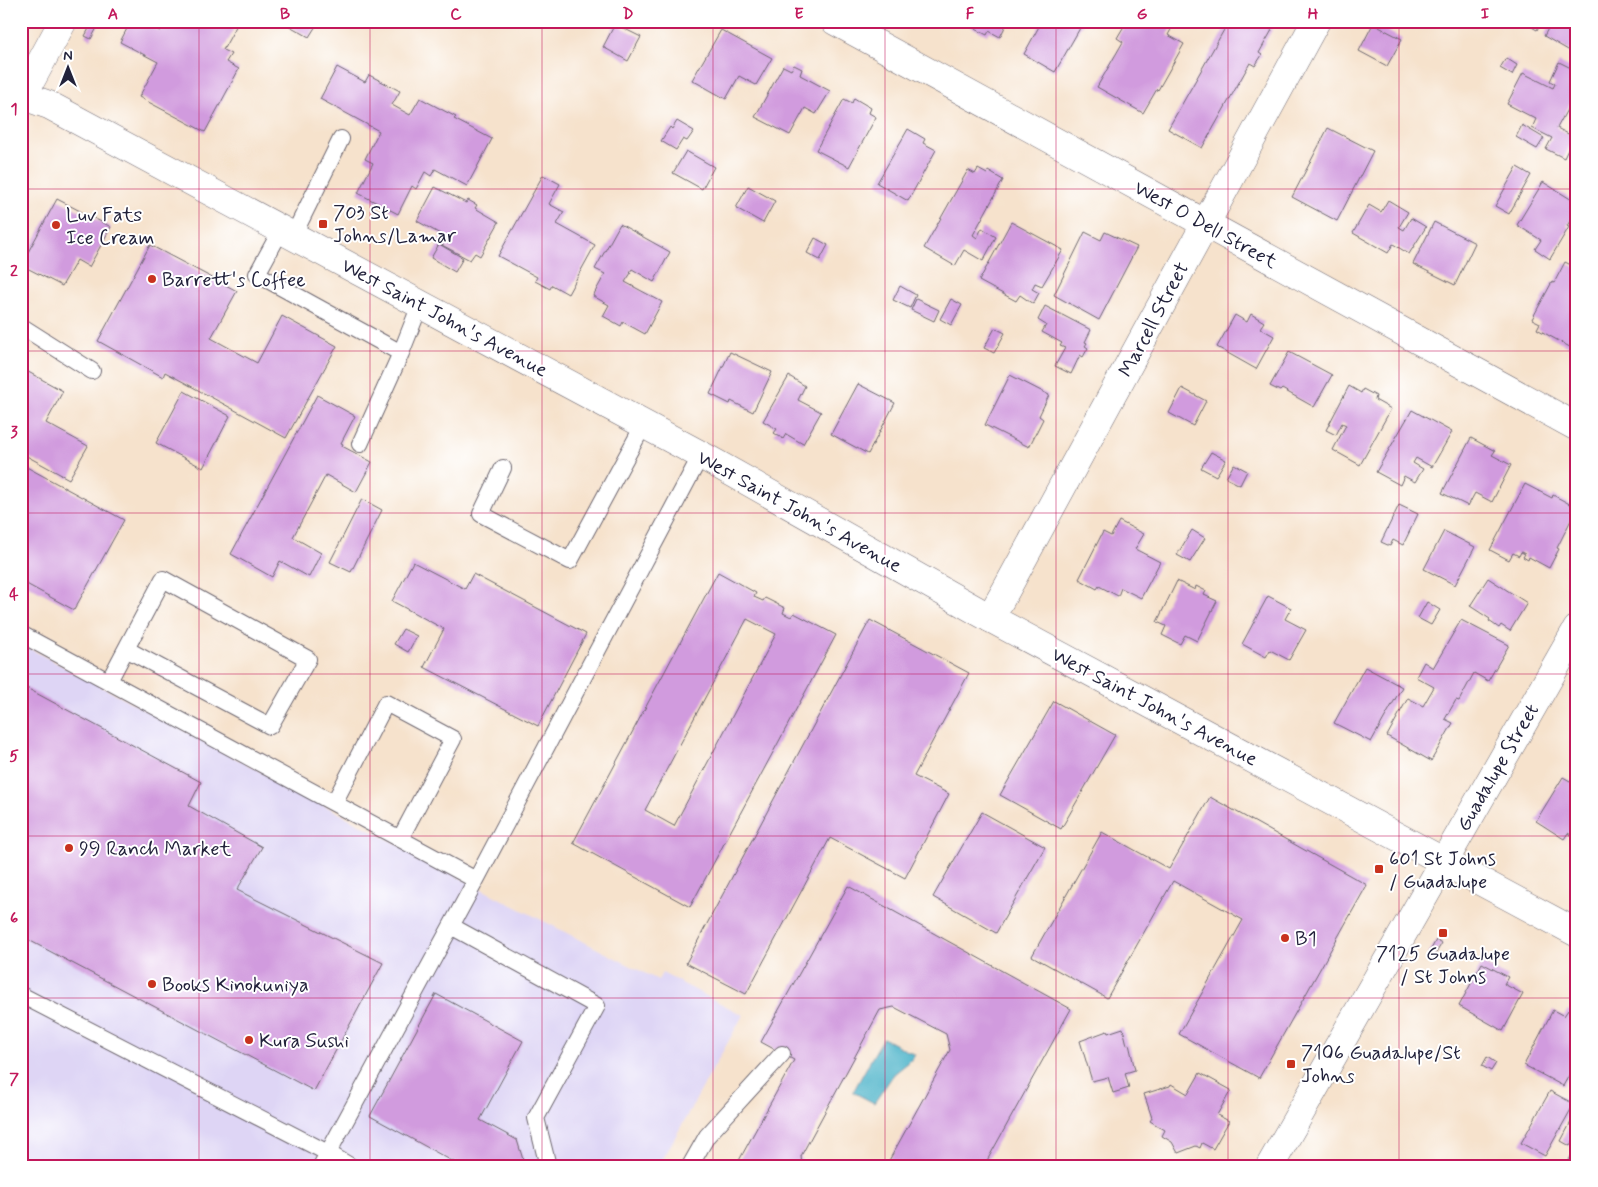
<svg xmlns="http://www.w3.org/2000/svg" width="1598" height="1187" font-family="Mynerve,sans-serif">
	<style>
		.built { fill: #ded5f5 }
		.water { fill: #4bb3c9; stroke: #366a82 }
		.building { fill: #d19bde; fill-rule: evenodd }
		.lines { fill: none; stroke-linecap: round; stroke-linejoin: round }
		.service-casing { stroke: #6c656e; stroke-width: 18 }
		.minor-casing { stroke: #6c656e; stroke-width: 29 }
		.tertiary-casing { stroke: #6c656e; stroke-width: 29 }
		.primary-casing { stroke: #6c656e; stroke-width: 29 }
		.service { stroke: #fff; stroke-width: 16 }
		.minor { stroke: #fff; stroke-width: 28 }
		.tertiary { stroke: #fff; stroke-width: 28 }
		.primary { stroke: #fff; stroke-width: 28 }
		.grid { fill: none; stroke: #c2185b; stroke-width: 1; stroke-opacity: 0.55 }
		.poi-dot { fill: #c8321e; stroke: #fff; stroke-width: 2 }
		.labels { text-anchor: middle; stroke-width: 4; stroke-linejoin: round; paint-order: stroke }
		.poi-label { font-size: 20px; fill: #22223b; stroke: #fff; text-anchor: start }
		.street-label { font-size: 20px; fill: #22223b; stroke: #fff }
		.neatline { fill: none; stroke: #c2185b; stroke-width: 2 }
		.grid-label { font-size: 16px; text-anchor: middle; font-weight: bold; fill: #c2185b }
	</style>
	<rect width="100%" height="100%" fill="#fff"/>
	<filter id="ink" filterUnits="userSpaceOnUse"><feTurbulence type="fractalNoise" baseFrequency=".02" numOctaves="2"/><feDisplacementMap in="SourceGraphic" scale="10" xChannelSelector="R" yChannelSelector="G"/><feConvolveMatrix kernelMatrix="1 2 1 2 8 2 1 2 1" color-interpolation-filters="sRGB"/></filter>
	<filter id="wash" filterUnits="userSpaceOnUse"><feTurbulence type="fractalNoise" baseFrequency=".0096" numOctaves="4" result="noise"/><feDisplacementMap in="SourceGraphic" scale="20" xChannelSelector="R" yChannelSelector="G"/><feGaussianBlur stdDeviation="1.12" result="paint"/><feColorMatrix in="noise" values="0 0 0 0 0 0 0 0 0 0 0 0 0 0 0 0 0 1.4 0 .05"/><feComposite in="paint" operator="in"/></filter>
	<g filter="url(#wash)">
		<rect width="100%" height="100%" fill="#f6e2cc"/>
		<path class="built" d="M21 644 491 894 658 980 662 973 743 1015 659 1166H21Z"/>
		<path class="water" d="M883 1038 915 1055 909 1062 894 1074 874 1103 853 1092Z"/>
		<g id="blocks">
			<path class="building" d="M93 21 99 24 91 39 85 36Z
				M131 21H141L160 31 165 21H239L223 50 231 54 226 62 239 69 205 132 139 97 158 62 120 42Z
				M281 21H319L309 37Z
				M965 21H1008L1000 37 989 31 987 35 964 23Z
				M1042 21H1084L1055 72 1024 54Z
				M1127 21H1170L1174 24 1168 35 1184 44 1158 90 1157 89 1143 113 1097 87 1123 42 1117 38Z
				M1229 21H1257L1272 30 1259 53 1262 55 1255 66 1250 63 1202 148 1168 129Z
				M1521 21H1542L1537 30Z
				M1552 21H1577V50L1575 54 1544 36Z
				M615 24 641 37 628 61 603 47Z
				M1373 24 1402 39 1387 66 1359 51Z
				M721 30 772 58 756 85 739 76 726 99 692 80Z
				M1506 58 1517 65 1512 75 1500 68Z
				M1559 62 1577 71V76L1570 89 1576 93 1557 128 1574 137 1564 158 1546 149 1552 138 1532 128 1536 119 1507 104 1523 73 1553 88 1555 84 1550 81Z
				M794 65 802 69 800 75 830 91 816 114 805 108 790 135 755 117 783 66 791 70Z
				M337 67 365 82 369 75 400 91 392 105 410 115 420 98 456 117 454 119 492 139 467 186 435 169 431 176 425 172 416 189 412 186 398 214 358 193 373 163 365 159 379 131 320 99Z
				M854 98 871 108 869 113 876 117 849 167 816 150 844 99 852 103Z
				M677 121 694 131 687 141 683 139 676 150 661 141 670 127 672 129Z
				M1522 125 1544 138 1537 149 1516 137Z
				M1328 128 1373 151 1337 221 1292 197Z
				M908 129 925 139 923 143 936 150 908 201 877 183Z
				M686 151 714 167 702 189 673 173Z
				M1517 167 1531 175 1509 214 1495 206Z
				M978 169 987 174 988 171 1003 180 973 235 977 238 982 228 996 237 983 261 964 250 955 266 924 248 968 170 975 174Z
				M543 175 560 184 549 204 564 212 557 224 595 245 568 294 552 285 550 289 535 281 537 277 498 256Z
				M1543 182 1577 203V209L1567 226 1569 227 1550 259 1535 249 1541 240 1517 225Z
				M748 186 775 201 763 223 736 208Z
				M435 187 466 203 468 200 477 205 475 208 499 222 480 256 475 253 470 260 438 243 442 235 417 221Z
				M57 199 111 227 89 267 77 260 62 286 21 265Z
				M1388 200 1408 212 1399 227 1404 230 1411 218 1426 227 1409 254 1393 244 1388 253 1353 233 1369 205 1381 212Z
				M1011 222 1063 250 1042 286 1035 283 1032 289 1039 293 1033 304 1020 295 1016 301 979 281Z
				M1434 222 1475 243 1455 285 1413 264Z
				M620 224 670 252 654 282 632 269 630 272 631 273 625 282 662 302 645 334 623 322 621 326 603 316 609 305 593 296 605 274 595 269Z
				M1085 232 1101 240 1105 232 1137 247 1099 320 1054 295Z
				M815 238 828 245 820 260 807 253Z
				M439 244 463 258 455 272 431 258Z
				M150 245 237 291 211 338 257 363 282 316 337 346 286 438 165 372 163 377 98 341Z
				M1565 262 1577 268V351L1537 329 1540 323 1532 319 1552 282 1554 283Z
				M900 286 916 295 910 308 893 300Z
				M916 299 939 310 934 321 911 310Z
				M951 299 962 305 951 325 940 319Z
				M1045 306 1091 330 1085 342 1087 343 1085 346 1088 348 1083 357 1080 355 1071 374 1055 366 1065 348 1060 346 1062 343 1042 332 1046 325 1038 320Z
				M1251 314 1264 322 1260 328 1274 336 1256 369 1217 347 1235 315 1247 322Z
				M995 328 1005 333 994 353 984 348Z
				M730 352 772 372 753 412 731 401 730 404 710 394Z
				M1289 352 1332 375 1314 407 1282 389 1280 391 1270 386Z
				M21 368 63 391 46 423 88 446 69 479 21 453Z
				M1010 375 1049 395 1039 416 1043 419 1029 447 985 425Z
				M789 376 805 386 798 400 821 412 803 444 786 434 783 439 774 433 777 429 763 421Z
				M858 384 895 403 868 454 831 434Z
				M1349 386 1361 393 1363 389 1376 396 1375 400 1391 409 1360 465 1333 450 1346 425 1342 423 1336 435 1326 430Z
				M1182 388 1206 401 1193 426 1169 413Z
				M184 391 230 416 203 468 156 443Z
				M317 395 355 416 341 443 343 444 342 446 372 462 356 492 326 475 293 537 321 553 309 577 280 561 272 577 231 554Z
				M1412 410 1452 432 1432 467 1416 458 1413 463 1423 469 1415 482 1404 476 1400 485 1376 472Z
				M1471 438 1495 451 1492 455 1511 465 1492 502 1475 493 1468 506 1442 493Z
				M1211 452 1226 460 1216 476 1201 468Z
				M21 464 124 520 74 610 21 581Z
				M1234 464 1247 471 1240 485 1226 478Z
				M1525 484 1552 498 1553 495 1577 508 1557 548 1559 549 1549 568 1529 557 1528 560 1523 557 1525 554 1521 552 1519 556 1513 553 1509 560 1490 550Z
				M362 499 382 510 351 572 330 562Z
				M1399 505 1418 514 1403 545 1393 540 1390 546 1381 542Z
				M1119 521 1144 534 1135 549 1160 562 1141 598 1121 588 1118 596 1099 586 1097 589 1079 579 1103 532 1111 536Z
				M1192 530 1205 538 1190 562 1177 555Z
				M1444 531 1475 547 1455 585 1424 569Z
				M413 562 465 589 473 574 586 634 538 726 424 667 444 629 392 601Z
				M718 572 756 593 754 597 763 601 765 598 785 608 783 613 791 617 794 613 836 635 690 907 573 843ZM747 619 776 634 674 826 645 810Z
				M1488 578 1527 603 1510 631 1501 625 1499 628 1489 621 1490 619 1470 606Z
				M1177 581 1195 590 1196 586 1206 591 1204 595 1217 601 1197 641 1185 635 1180 644 1162 635 1166 626 1157 622Z
				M1268 596 1291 608 1285 619 1306 630 1289 660 1270 650 1266 657 1242 644Z
				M1427 602 1440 610 1431 625 1418 618Z
				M870 620 969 673 914 776 949 794 905 878 830 838 746 994 686 963Z
				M1461 620 1509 645 1488 681 1474 673 1459 701 1456 700 1445 719 1453 723 1431 761 1387 736 1408 698 1423 706 1434 687 1416 677 1424 662 1433 668Z
				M403 629 417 636 408 652 394 644Z
				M1365 667 1402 687 1371 742 1334 723Z
				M21 685 201 782 189 806 262 847 237 890 383 963 314 1091 21 936Z
				M1054 701 1115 735 1061 829 1000 795Z
				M1563 777 1577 785V839L1568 833 1564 839 1536 821Z
				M1210 797 1367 885 1259 1078 1179 1034 1243 920 1173 881 1107 998 1032 956 1102 832 1169 869Z
				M982 812 1045 847 996 933 933 897Z
				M848 886 1071 1009 984 1166H886L950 1050 946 1034 894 1007 880 1010 801 1156 802 1166H736L794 1060 761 1042Z
				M1436 940 1442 943 1433 958 1428 955Z
				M1482 963 1508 977 1504 984 1523 994 1503 1031 1459 1006Z
				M436 994 523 1041 480 1120 517 1140 525 1166H455L454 1162 370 1116Z
				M1553 1010 1564 1016 1568 1010 1577 1014V1061L1563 1086 1524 1065Z
				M1123 1028 1127 1045 1129 1044 1135 1070 1125 1073 1129 1088 1113 1093 1108 1077 1092 1081 1080 1041 1107 1031 1108 1033Z
				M1487 1057 1496 1063 1491 1071 1482 1066Z
				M1200 1073 1231 1090 1217 1115 1229 1121 1213 1149 1202 1143 1200 1148 1196 1146 1178 1153 1172 1142 1162 1136 1165 1130 1150 1121 1152 1118 1144 1094 1170 1086 1171 1084 1188 1094Z
				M1550 1091 1574 1104 1545 1156 1521 1143Z
				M1573 1118 1577 1119V1143L1573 1141 1570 1146 1561 1141Z
				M1577 1145V1166H1563L1564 1163 1567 1164Z"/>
		</g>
	</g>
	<g filter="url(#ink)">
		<use href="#blocks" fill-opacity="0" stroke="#6c656e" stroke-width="1"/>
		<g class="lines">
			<defs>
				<path id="service" d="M281 230 257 274 401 353
					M293 236 341 139
					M21 326 92 371
					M360 444 401 353 420 305
					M503 468 481 514 570 561 644 424
					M21 634 476 880
					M109 681 163 579 308 659 270 726 126 649
					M334 803 386 703 453 739 400 839
					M451 926 597 1006 536 1118 548 1166
					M21 995 328 1153 350 1166
					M321 1166 476 880 701 455
					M690 1166 707 1136 782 1054"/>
				<path id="minor" d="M835 21 1577 427
					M990 618 1006 590 1316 21"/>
				<path id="tertiary" d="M23 96 49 105 701 455 990 618 1577 933
					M1270 1166C1373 987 1474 807 1577 629"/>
				<path id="primary" d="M21 99 63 21"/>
			</defs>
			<use href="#service" class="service-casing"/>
			<use href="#minor" class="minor-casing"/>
			<use href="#tertiary" class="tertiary-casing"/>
			<use href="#primary" class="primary-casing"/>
			<use href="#service" class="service"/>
			<use href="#minor" class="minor"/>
			<use href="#tertiary" class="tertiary"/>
			<use href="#primary" class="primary"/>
		</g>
	</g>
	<path class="grid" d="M199 21V1166M370 21V1166M542 21V1166M713 21V1166M885 21V1166M1056 21V1166M1228 21V1166M1399 21V1166M21 189H1577M21 351H1577M21 513H1577M21 674H1577M21 836H1577M21 998H1577"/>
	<g class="poi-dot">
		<rect x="318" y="219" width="10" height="10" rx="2.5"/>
		<circle cx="56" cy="225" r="5"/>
		<circle cx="152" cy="279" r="5"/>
		<circle cx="69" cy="848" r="5"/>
		<rect x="1374" y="864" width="10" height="10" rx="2.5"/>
		<rect x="1438" y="928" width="10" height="10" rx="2.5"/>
		<circle cx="1285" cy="938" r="5"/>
		<circle cx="152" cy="984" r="5"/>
		<circle cx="249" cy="1040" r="5"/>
		<rect x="1286" y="1059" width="10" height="10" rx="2.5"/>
	</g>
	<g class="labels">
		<g class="poi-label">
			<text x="333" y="219">703 St<tspan x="333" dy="23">Johns/Lamar</tspan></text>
			<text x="66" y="221">Luv Fats<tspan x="66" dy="23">Ice Cream</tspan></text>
			<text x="162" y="286">Barrett's Coffee</text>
			<text x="79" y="855">99 Ranch Market</text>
			<text x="1389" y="865">601 St Johns<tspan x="1389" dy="23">/ Guadalupe</tspan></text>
			<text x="1295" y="945">B1</text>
			<text x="1443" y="960" text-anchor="middle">7125 Guadalupe<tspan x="1443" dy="23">/ St Johns</tspan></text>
			<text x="162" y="991">Books Kinokuniya</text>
			<text x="259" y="1047">Kura Sushi</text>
			<text x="1301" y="1059">7106 Guadalupe/St<tspan x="1301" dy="23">Johns</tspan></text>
		</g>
		<g class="street-label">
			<text transform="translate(1206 224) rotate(29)" y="7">West O Dell Street</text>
			<text transform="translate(445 317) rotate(28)" y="7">West Saint John's Avenue</text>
			<text transform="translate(1153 319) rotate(-62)" y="7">Marcell Street</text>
			<text transform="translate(800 511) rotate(29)" y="7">West Saint John's Avenue</text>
			<text transform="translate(1155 706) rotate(28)" y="7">West Saint John's Avenue</text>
			<text transform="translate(1497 767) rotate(-60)" y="7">Guadalupe Street</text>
		</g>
	</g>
	<rect width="1598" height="1187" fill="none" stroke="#fff" stroke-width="55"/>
	<g transform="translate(68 68)" stroke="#ffffff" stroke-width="4" paint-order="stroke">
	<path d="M0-4L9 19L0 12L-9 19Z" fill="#22223b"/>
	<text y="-8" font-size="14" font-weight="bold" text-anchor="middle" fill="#22223b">N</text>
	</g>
	<rect x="28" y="28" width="1542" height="1132" class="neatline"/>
	<g class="grid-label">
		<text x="113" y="19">A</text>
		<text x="285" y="19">B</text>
		<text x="456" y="19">C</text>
		<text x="628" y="19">D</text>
		<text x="799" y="19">E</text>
		<text x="970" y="19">F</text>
		<text x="1142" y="19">G</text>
		<text x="1313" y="19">H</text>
		<text x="1485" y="19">I</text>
		<text x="14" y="114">1</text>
		<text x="14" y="276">2</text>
		<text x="14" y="437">3</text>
		<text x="14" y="599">4</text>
		<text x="14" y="761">5</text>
		<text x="14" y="923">6</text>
		<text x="14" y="1084">7</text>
	</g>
</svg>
